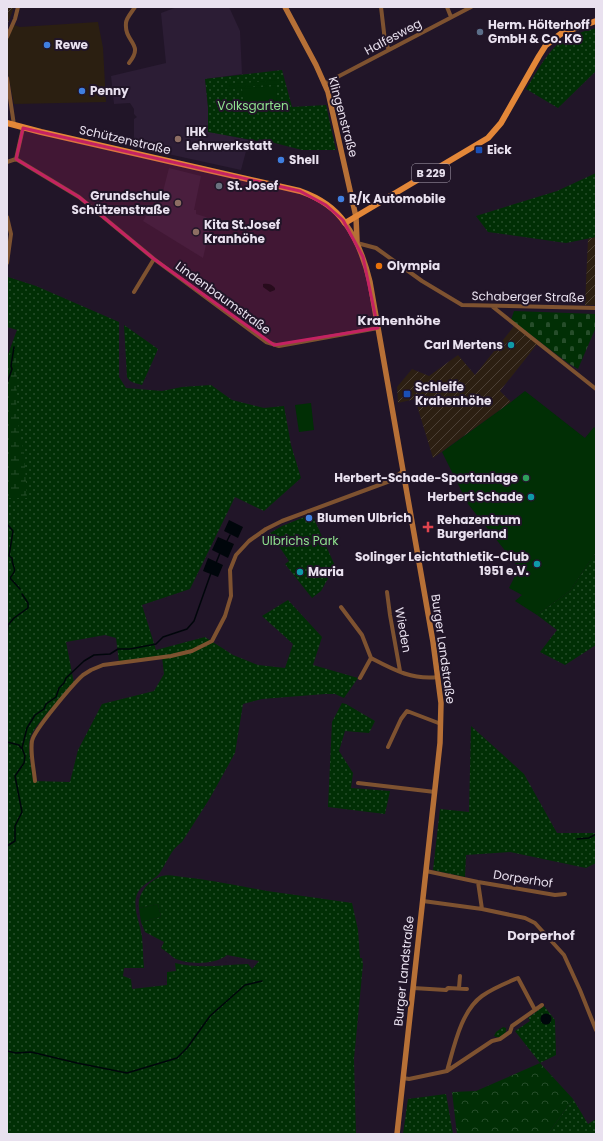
<svg xmlns="http://www.w3.org/2000/svg" width="603" height="1141" font-family="Poppins,sans-serif">
	<style>
		.commercial { fill: #2b1f11 }
		.industrial { fill: url(#industrial-furrows) }
		.built { fill: #2c1d35 }
		.green { fill: url(#green-dots); fill-rule: evenodd }
		.forest { fill: url(#forest-crowns) }
		.wetland { fill: url(#wetland-marsh) }
		.cemetery { fill: url(#cemetery-stones) }
		.pitch { fill: #012f05 }
		.water { fill: #00060b }
		.lines { fill: none; stroke-linecap: round; stroke-linejoin: round }
		.stream { stroke: #00060b; stroke-width: 1.5 }
		.street { stroke: #7e5230; stroke-width: 4 }
		.secondary { stroke: #b77036; stroke-width: 5.5 }
		.primary { stroke: #e38738; stroke-width: 6 }
		.marked { fill: #c42262; fill-opacity: 0.2; stroke: #c42262; stroke-width: 3; stroke-linejoin: round }
		.service-dot { fill: #5c6f8a; stroke: #211528; stroke-width: 1.5 }
		.shop-dot { fill: #3f7fe0; stroke: #211528; stroke-width: 1.5 }
		.education-dot { fill: #8d6e63; stroke: #211528; stroke-width: 1.5 }
		.transit-dot { fill: #1a4fb4; stroke: #211528; stroke-width: 1.5 }
		.worship-dot { fill: #6b7280; stroke: #211528; stroke-width: 1.5 }
		.food-dot { fill: #e8710a; stroke: #211528; stroke-width: 1.5 }
		.culture-dot { fill: #0f9aa8; stroke: #211528; stroke-width: 1.5 }
		.leisure-dot { fill: #2e9e5b; stroke: #211528; stroke-width: 1.5 }
		.health-dot { fill: #e0444e; stroke: #211528; stroke-width: 1.5 }
		.labels { text-anchor: middle; stroke-width: 4; stroke-linejoin: round; paint-order: stroke }
		.shield { fill: #211528; stroke: #ada4b3; stroke-width: 1 }
		.shield-label { font-size: 11px; font-weight: bold; fill: #e9e1ef }
		.poi-label { font-size: 12px; font-weight: bold; fill: #e9e1ef; stroke: #211528; text-anchor: start }
		.street-label { font-size: 12px; fill: #e9e1ef; stroke: #211528 }
		.park-label { font-size: 12px; fill: #8ee18e; stroke: #211528 }
		.neighbourhood-label { font-size: 13px; font-weight: bold; fill: #e9e1ef; stroke: #211528 }
	</style>
	<defs>
		<pattern id="industrial-furrows" width="10" height="10" patternUnits="userSpaceOnUse"><rect width="10" height="10" fill="#2c1f12"/><path d="M-1 1l2-2M0 10L10 0M9 11l2-2" fill="none" stroke="#4b3f35"/></pattern>
		<pattern id="green-dots" width="8" height="8" patternUnits="userSpaceOnUse"><rect width="8" height="8" fill="#012f05"/><path d="M2 2h.1M6 6h.1" fill="none" stroke="#264d2a" stroke-width="1.8" stroke-linecap="round"/></pattern>
		<pattern id="forest-crowns" width="20" height="18" patternUnits="userSpaceOnUse"><rect width="20" height="18" fill="#012f05"/><path d="M2 6a3 3 0 1 1 6 0M12 15a3 3 0 1 1 6 0" fill="none" stroke="#264d2a"/></pattern>
		<pattern id="wetland-marsh" width="20" height="14" patternUnits="userSpaceOnUse"><rect width="20" height="14" fill="#012f05"/><path d="M1 5h8M5 5V1M11 12h8M15 12V8" fill="none" stroke="#264d2a"/></pattern>
		<pattern id="cemetery-stones" width="16" height="16" patternUnits="userSpaceOnUse"><rect width="16" height="16" fill="#012f05"/><path d="M2 7V4a2 2 0 0 1 4 0v3zM10 15v-3a2 2 0 0 1 4 0v3z" fill="#264d2a"/></pattern>
	</defs>
	<rect width="100%" height="100%" fill="#211528"/>
	<path class="commercial" d="M98 22 103 48 106 102 14 104 7 69V41L14 25 20 27Z"/>
	<path class="industrial" d="M7 7H14L7 26Z
		M596 237V305H585L588 239Z
		M515 325 538 343 500 391 511 402 433 458 415 399 398 403 397 387 412 369 429 376 458 355 475 375Z"/>
	<path class="built" d="M177 7H229L240 31 242 74 205 79 208 107V131L249 140 241 170 136 147 134 144V119L137 117 134 114V109L130 103 114 104 111 76 166 63 161 13Z
		M169 168 201 176 194 210H196V214L206 217 211 223 203 258 143 221 152 206 159 207Z"/>
	<path class="green" d="M596 28V71L558 108 526 89C536 74 548 49 564 40 574 34 585 31 596 28Z
		M282 70 292 107 326 105 336 150H302L259 139 258 141 208 132V107L205 79Z
		M596 173V237L566 243 488 232 476 216 557 191Z
		M8 277 36 286 119 322V377L126 388 162 391 182 387 211 385 232 400 264 408 284 406 291 445 301 478 264 511 235 497 190 589 142 605 156 650 205 637 233 655 258 665 285 668 293 644 262 616 288 600 322 637 313 665 358 678 344 698 335 694H325L262 699 243 704 235 753 210 798 182 842C170 850 167 863 159 874 153 881 143 883 138 892 131 905 140 923 142 937 143 947 143 958 144 968H124L123 976 131 979 132 989 167 985V972L176 971 175 963C198 969 224 965 248 964L252 969 259 961 227 955C215 965 188 965 174 958 170 955 166 951 161 948L164 942 145 932 141 922 161 917 158 904 139 908C137 894 148 881 162 876 168 874 176 876 183 877 211 880 239 886 267 891 296 895 324 899 352 903L358 930 360 958H362L363 964 354 1059 356 1134H7V357L17 330 7 327ZM105 635 116 638 119 662 162 657 164 674 154 691 102 704 78 750 70 782 33 781C32 769 27 750 30 738 33 727 64 694 74 683L66 642Z
		M124 325 158 349 142 385C136 383 130 383 127 377Z
		M312 514 335 566 321 591 312 598 285 564 289 561 270 533 282 526Z
		M596 552V645L565 665 540 652 557 630 537 615 570 591Z
		M342 703 346 704 375 721 369 733 345 731 339 751 353 773 351 788 390 791 385 814 328 807 332 722Z
		M471 726 524 774 557 833H596V863L586 868 510 852 466 855 465 877 433 870 440 809 469 812Z
		M544 1006 555 1020 556 1055 540 1063 515 1031 530 1021 528 1018Z
		M503 1027 506 1028V1032L499 1038 494 1036 496 1032Z
		M446 1094 453 1134H403L408 1099Z
		M573 1099 588 1124 596 1119V1134H548Z"/>
	<path class="forest" d="M540 1063 573 1099 548 1134H457L452 1092 476 1091Z"/>
	<path class="wetland" d="M12 349 16 350 17 381 16 413 24 453 27 498H7V364Z"/>
	<path class="cemetery" d="M514 311 596 314V327L578 369 568 363 511 320Z"/>
	<path class="pitch" d="M277 80V84L225 89 224 85Z
		M276 86 277 103 244 106 242 89Z
		M525 391 585 438 594 427 596 429V552L570 591 537 615 515 601 522 595 509 588 519 568 468 504 442 452 511 402Z
		M311 403 314 430 299 432 295 405Z
		M158 904 161 917 141 922 139 908Z"/>
	<path class="water" d="M263 284C268 283 272 284 275 288V290L270 292 263 287Z
		M229 520 243 527 238 538 224 531Z
		M218 537 234 544 228 558 212 550Z
		M208 558 223 565 218 577 203 571Z
		M540.5 1019a5.5 5.5 0 1 1 11 0a5.5 5.5 0 1 1-11 0Z"/>
	<g class="lines">
		<path class="stream" d="M7 383 12 369 11 366 14 347
			M7 524 13 531 9 556 12 558C12 570 19 567 10 578L20 589
			M227 541 230 535
			M216 563 220 553
			M7 634 8 625 14 618 28 608V603L22 594
			M7 742 19 745 21 748
			M577 839 589 838 596 834
			M7 846 15 841V826L22 812 15 776 24 763 25 756 22 748 27 728 35 715 44 709 46 704 56 697 59 688 64 683 66 678 84 661 94 655 110 654 118 649H130L156 644 163 637 187 629 194 621 211 573
			M7 1051 16 1053 31 1052 77 1063 127 1073 177 1058 187 1048 210 1016 245 985 262 981"/>
		<path class="street" d="M381 7 385 41 389 50
			M447 7 451 17
			M7 37 15 19 18 7
			M129 63C145 43 124 43 126 23 126 18 132 12 135 7
			M7 78 14 125
			M324 84 471 7
			M23 128 16 159 79 197 154 259 266 342 279 346 378 328
			M7 162 16 159
			M7 217 11 234 7 263
			M357 243 376 248 422 281 462 305 596 308
			M134 292 154 259
			M493 307 596 389
			M387 592 390 615 400 671
			M341 607 362 635 371 658C394 670 412 680 438 677
			M360 678 371 658
			M388 747 401 719 407 711 441 724
			M35 781C34 769 30 753 32 741 34 730 73 684 83 675L91 670 103 665 171 656 192 651 212 641 225 616 231 596 230 570 236 555 249 541 266 529 282 521 390 481 403 471
			M358 783 435 792
			M426 871 478 882 555 895 565 894
			M478 882 482 909
			M423 901 482 909 525 918 535 923 564 955 580 990 596 1030
			M413 988 446 990 448 988 467 989
			M459 988 460 976
			M447 1071C454 1047 461 1011 482 996 493 988 506 983 518 978L535 1010
			M403 1078 409 1079 447 1071 492 1041 500 1039 510 1032 512 1026 542 1005"/>
		<path class="secondary" d="M285 7 316 65 328 92 356 217 357 241
			M345 223C358 241 365 261 370 282L433 642 441 703 440 743 397 1134"/>
		<path class="primary" d="M7 123 41 132 300 191C317 197 335 208 345 223L488 138 501 123 539 56 546 45 562 33 596 21"/>
	</g>
	<path class="marked" d="M23 128 300 191 326 205 343 220 363 257 378 328 274 345 154 259 79 197 16 159Z"/>
	<circle class="service-dot" cx="480" cy="32" r="4"/>
	<g class="shop-dot">
		<circle cx="47" cy="45" r="4"/>
		<circle cx="82" cy="91" r="4"/>
		<circle cx="281" cy="160" r="4"/>
		<circle cx="341" cy="199" r="4"/>
		<circle cx="309" cy="518" r="4"/>
	</g>
	<g class="education-dot">
		<circle cx="178" cy="139" r="4"/>
		<circle cx="178" cy="203" r="4"/>
		<circle cx="196" cy="232" r="4"/>
	</g>
	<g class="transit-dot">
		<rect x="475" y="146" width="8" height="8" rx="2"/>
		<rect x="403" y="390" width="8" height="8" rx="2"/>
	</g>
	<circle class="worship-dot" cx="219" cy="186" r="4"/>
	<circle class="food-dot" cx="379" cy="266" r="4"/>
	<g class="culture-dot">
		<circle cx="511" cy="345" r="4"/>
		<circle cx="531" cy="497" r="4"/>
		<circle cx="537" cy="564" r="4"/>
		<circle cx="300" cy="572" r="4"/>
	</g>
	<circle class="leisure-dot" cx="526" cy="478" r="4"/>
	<path class="health-dot" d="M426 521h4v4h4v4h-4v4h-4v-4h-4v-4h4z"/>
	<g class="labels">
		<rect class="shield" x="412" y="164" width="38" height="18" rx="3"/>
		<g class="shield-label">
			<text x="431" y="177">B 229</text>
		</g>
		<g class="poi-label">
			<text x="488" y="29">Herm. Hölterhoff<tspan x="488" dy="14">GmbH &amp; Co. KG</tspan></text>
			<text x="55" y="49">Rewe</text>
			<text x="90" y="95">Penny</text>
			<text x="186" y="136">IHK<tspan x="186" dy="14">Lehrwerkstatt</tspan></text>
			<text x="487" y="154">Eick</text>
			<text x="289" y="164">Shell</text>
			<text x="227" y="190">St. Josef</text>
			<text x="170" y="200" text-anchor="end">Grundschule<tspan x="170" dy="14">Schützenstraße</tspan></text>
			<text x="349" y="203">R/K Automobile</text>
			<text x="204" y="229">Kita St.Josef<tspan x="204" dy="14">Kranhöhe</tspan></text>
			<text x="387" y="270">Olympia</text>
			<text x="503" y="349" text-anchor="end">Carl Mertens</text>
			<text x="415" y="391">Schleife<tspan x="415" dy="14">Krahenhöhe</tspan></text>
			<text x="518" y="482" text-anchor="end">Herbert-Schade-Sportanlage</text>
			<text x="523" y="501" text-anchor="end">Herbert Schade</text>
			<text x="317" y="522">Blumen Ulbrich</text>
			<text x="437" y="524">Rehazentrum<tspan x="437" dy="14">Burgerland</tspan></text>
			<text x="529" y="561" text-anchor="end">Solinger Leichtathletik-Club<tspan x="529" dy="14">1951 e.V.</tspan></text>
			<text x="308" y="576">Maria</text>
		</g>
		<g class="street-label">
			<text transform="translate(393 37) rotate(-28)" y="4">Halfesweg</text>
			<text transform="translate(343 117) rotate(75)" y="4">Klingenstraße</text>
			<text transform="translate(125 140) rotate(13)" y="4">Schützenstraße</text>
			<text transform="translate(528 297) rotate(1)" y="4">Schaberger Straße</text>
			<text transform="translate(223 298) rotate(36)" y="4">Lindenbaumstraße</text>
			<text transform="translate(403 630) rotate(80)" y="4">Wieden</text>
			<text transform="translate(443 649) rotate(82)" y="4">Burger Landstraße</text>
			<text transform="translate(523 879) rotate(9)" y="4">Dorperhof</text>
			<text transform="translate(404 971) rotate(-84)" y="4">Burger Landstraße</text>
		</g>
		<g class="park-label">
			<text x="253" y="110">Volksgarten</text>
			<text x="300" y="545">Ulbrichs Park</text>
		</g>
		<g class="neighbourhood-label">
			<text x="399" y="325">Krahenhöhe</text>
			<text x="541" y="940">Dorperhof</text>
		</g>
	</g>
	<rect width="603" height="1141" fill="none" stroke="#e9e1ef" stroke-width="16"/>
</svg>
